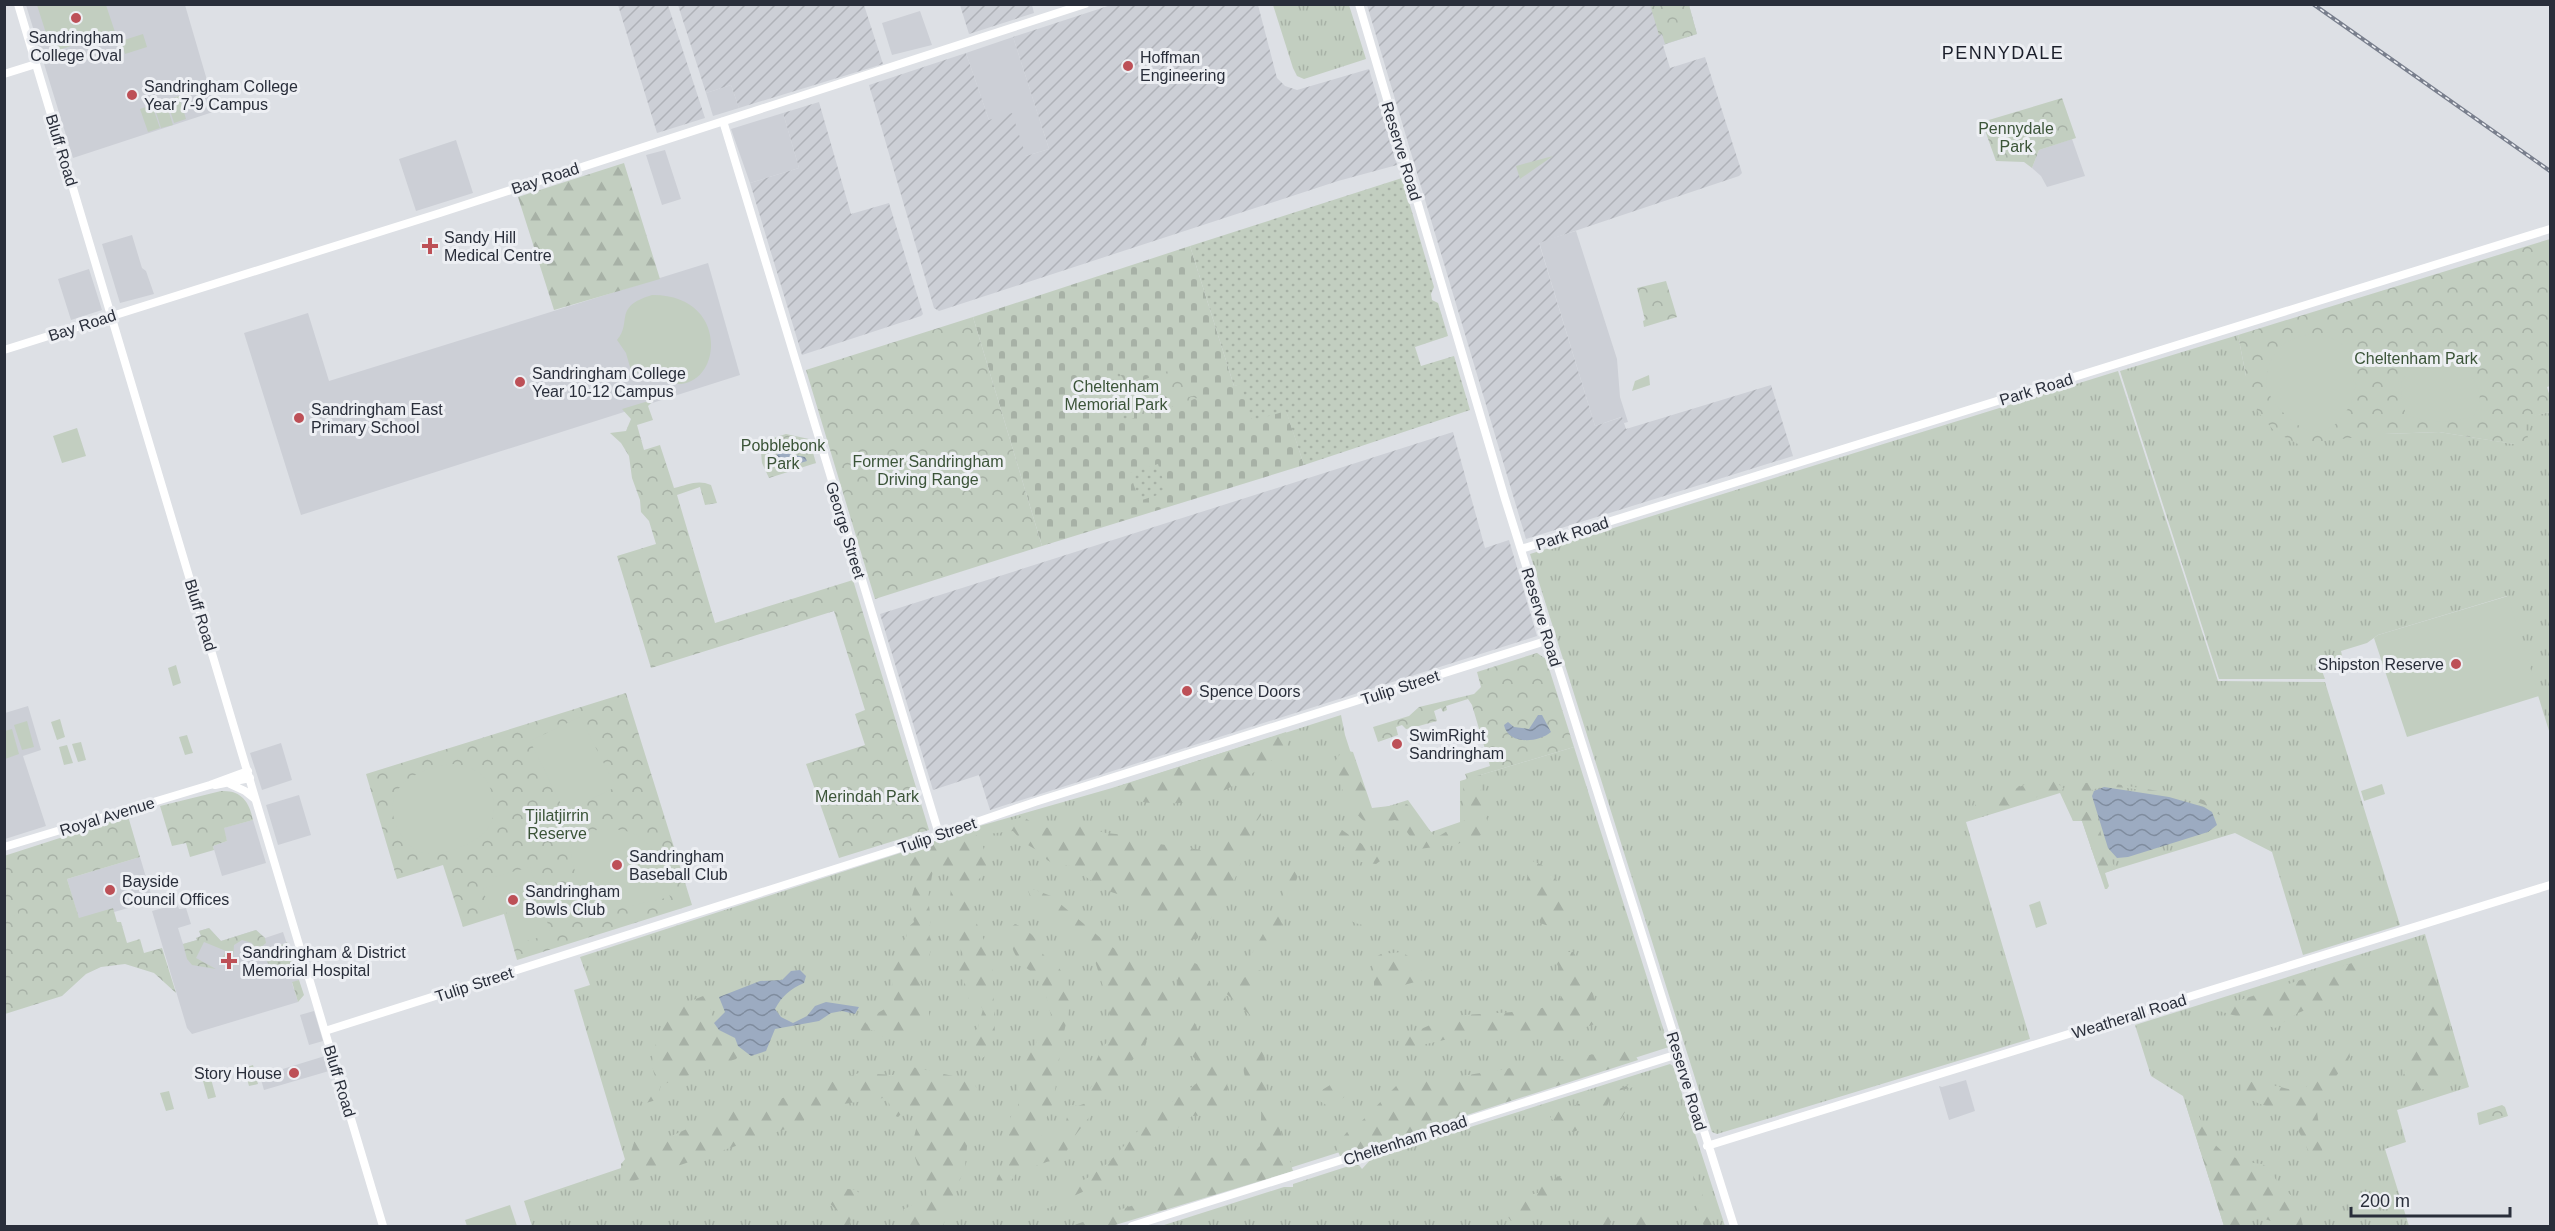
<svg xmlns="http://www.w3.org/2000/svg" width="2555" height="1231" font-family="Arial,sans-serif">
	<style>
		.built { fill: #cccfd6 }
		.industrial { fill: url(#industrial-furrows) }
		.grass { fill: url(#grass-tufts) }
		.forest { fill: url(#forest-firs) }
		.cemetery { fill: url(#cemetery-stones) }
		.park { fill: url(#park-crowns) }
		.garden { fill: url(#garden-dots) }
		.pitch { fill: #c2cec0 }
		.water { fill: url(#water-waves) }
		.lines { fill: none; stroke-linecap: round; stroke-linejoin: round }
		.secondary { stroke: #fff; stroke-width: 8 }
		.rail-casing { stroke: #797f8d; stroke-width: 4 }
		.rail { stroke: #edeff3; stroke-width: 1.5; stroke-dasharray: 4.5; stroke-linecap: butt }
		.poi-dot { fill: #bd5057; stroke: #edeff3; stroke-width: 2 }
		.labels { text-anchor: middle; stroke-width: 6; stroke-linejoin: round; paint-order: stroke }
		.poi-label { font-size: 16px; fill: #292e3a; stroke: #edeff3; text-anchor: start }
		.park-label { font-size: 16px; fill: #3b5438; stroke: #edeff3 }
		.street-label { font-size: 16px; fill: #292e3a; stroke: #edeff3 }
		.neighbourhood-label { font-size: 18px; letter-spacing: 1.5px; fill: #1b1f2b; stroke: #edeff3 }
	</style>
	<defs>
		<pattern id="industrial-furrows" width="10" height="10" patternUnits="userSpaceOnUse" patternTransform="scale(1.5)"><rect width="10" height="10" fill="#cccfd6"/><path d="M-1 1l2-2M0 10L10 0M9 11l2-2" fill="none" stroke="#afb2b8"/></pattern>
		<pattern id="grass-tufts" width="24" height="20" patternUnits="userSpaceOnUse" patternTransform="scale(1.5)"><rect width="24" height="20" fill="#c2cec0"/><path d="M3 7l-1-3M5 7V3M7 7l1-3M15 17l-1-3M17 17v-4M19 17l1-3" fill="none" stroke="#a7b1a6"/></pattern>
		<pattern id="forest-firs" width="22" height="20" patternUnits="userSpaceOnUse" patternTransform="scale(1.5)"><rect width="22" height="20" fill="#c2cec0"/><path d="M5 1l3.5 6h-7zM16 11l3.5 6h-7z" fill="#a7b1a6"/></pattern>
		<pattern id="cemetery-stones" width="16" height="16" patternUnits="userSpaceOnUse" patternTransform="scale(1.5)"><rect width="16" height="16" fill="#c2cec0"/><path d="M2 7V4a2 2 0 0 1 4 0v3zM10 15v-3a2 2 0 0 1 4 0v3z" fill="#a7b1a6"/></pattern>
		<pattern id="park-crowns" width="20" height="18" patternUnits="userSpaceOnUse" patternTransform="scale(1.5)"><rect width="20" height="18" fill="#c2cec0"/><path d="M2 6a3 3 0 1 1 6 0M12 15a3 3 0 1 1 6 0" fill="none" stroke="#a7b1a6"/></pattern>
		<pattern id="garden-dots" width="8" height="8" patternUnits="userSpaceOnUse" patternTransform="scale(1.5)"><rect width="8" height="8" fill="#c2cec0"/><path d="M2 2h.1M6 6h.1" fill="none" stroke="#a7b1a6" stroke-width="1.8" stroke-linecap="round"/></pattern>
		<pattern id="water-waves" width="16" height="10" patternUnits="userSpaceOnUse" patternTransform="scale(1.5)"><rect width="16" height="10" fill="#9cabc1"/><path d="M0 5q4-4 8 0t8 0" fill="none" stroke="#7f8c9e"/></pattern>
	</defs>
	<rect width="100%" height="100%" fill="#dde0e5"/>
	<path class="built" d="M26 5H185L216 111 73 158Z
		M920 11 932 45 892 55 882 23Z
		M1013 37 1049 149 1026 156 989 120 966 53Z
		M731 85 739 108 713 116 706 93Z
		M783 113 799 168 750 183 731 129Z
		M2072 139 2085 176 2047 187 2041 176 2032 168 2039 150Z
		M456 140 473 193 416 211 399 159Z
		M665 150 681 199 662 205 646 155Z
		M1576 231 1617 359 1620 397 1628 422 1624 423 1621 417 1595 426 1539 242Z
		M132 235 142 268 146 271 154 294 120 303 102 244Z
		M708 263 740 375 301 515 244 333 308 313 329 381Z
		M89 269 102 310 71 320 58 279Z
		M28 706 41 750 23 756 46 826 5 839V713Z
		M281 743 292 780 262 790 250 753Z
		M299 795 311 835 278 845 266 805Z
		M253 820 266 863 222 876 213 846 227 841 223 828Z
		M140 857 153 901 114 912 113 909 79 919 67 879Z
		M177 904 179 909 186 908 191 924 178 928 183 944 197 940 196 938 201 936 199 931 209 928 221 941 256 930 265 938 283 932 299 980 292 983 298 1002 192 1034 187 1028 152 911Z
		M314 1011 323 1041 309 1045 300 1015Z
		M325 1056 329 1071 264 1090 260 1076Z
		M1966 1080 1975 1111 1949 1120 1939 1086 1942 1087Z"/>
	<path class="industrial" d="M618 5H668L705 118 657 133Z
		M678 5H864L883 64 739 108 731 85 706 93Z
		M960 5H1032L1034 13 969 34Z
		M1111 5H1258L1277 78 1285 86 1297 90 1369 69 1397 165 1338 181 939 311 934 308 869 85 966 53 989 120 1012 113 1026 156 1049 149 1013 37Z
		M1367 5H1689L1697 34 1663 45 1670 68 1705 57 1742 173 1739 176 1539 243 1595 426 1622 417 1626 429 1771 385 1793 456 1526 539Z
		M819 102 851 214 889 203 923 314 921 316 802 355 750 183 799 168 783 113Z
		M1453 432 1485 548 1509 540 1537 636 990 810 979 775 933 790 880 614Z"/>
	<path class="grass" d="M1273 5H1349L1366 59 1304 79 1297 76 1293 68Z
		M2238 335 2246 376 2385 434 2439 432 2514 444 2522 418 2550 412V734L2507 596 2378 635 2367 643 2341 651 2344 664 2322 671 2325 679H2219L2120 371Z
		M2118 371 2218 681 2325 682 2400 925 2303 955 2272 852 2235 833 2100 874 2082 821H2073L2060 793 1966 822 2030 1039 1717 1134 1712 1132 1530 554Z
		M1341 715 1345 735 1370 812 1408 800 1431 832 1460 822V781L1574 747 1669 1047 1108 1226H532L524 1201 627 1166 574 990 590 985 580 957 928 844 941 837 1112 788Z
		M2425 934 2469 1087 2397 1110 2406 1142 2385 1149 2409 1226H2224L2183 1096 2151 1076 2135 1025Z
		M1670 1064 1673 1066 1725 1226H1161L1284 1187H1293V1184L1352 1165H1359L1362 1169 1372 1158Z"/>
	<path class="forest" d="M1553 156 1520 179 1516 166Z
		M624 163 660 279 554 310 518 197Z
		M1286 732C1293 750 1279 755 1266 764 1251 774 1236 786 1218 793 1187 807 1144 807 1113 794L1111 789Z
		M1343 750 1353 752 1372 808 1407 804 1436 838 1465 820 1463 785 1468 775 1480 772 1483 779C1478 797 1481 808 1489 824L1479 837 1457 844 1419 849 1402 825 1395 820 1373 827C1349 814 1338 786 1336 760Z
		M2049 776 2064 789 1976 815 1975 805 1988 798Z
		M2103 782 2195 797 2216 805 2220 815C2214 813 2211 808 2205 805 2186 797 2105 779 2091 791V799L2088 800 2085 792 2065 784Z
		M1259 810 1261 815 1255 824 1233 884 1197 939 1189 940 1166 927 1151 909 1139 901 1105 890 1070 866 1054 864 1047 860 1043 854 1023 842 1013 831 988 834 985 830 1002 822 1024 817 1039 828 1080 826 1106 833 1135 836 1152 843 1202 850 1221 842Z
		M2071 812H2094L2097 815 2104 848 2116 869 2105 873 2109 886 2107 889H2105L2082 821H2073Z
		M1335 825 1383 859 1376 864 1361 862 1332 836 1329 830 1331 826Z
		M969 830C983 836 987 857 987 871L971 887 968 903 992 959 995 1035 988 1054 981 1059 968 1037 978 1028 983 1009 977 1002 968 998V989L958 972 964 956C956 938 948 939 956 919L950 900 951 886 946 867 938 865 933 870 928 898 931 921 928 932 933 945 920 980 923 989 918 993 921 1003 929 1008V1017L899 1042 881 1036 880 1032 871 1030 867 1034 859 1029 865 1022 867 1024 870 1023 869 1018 895 1003C891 992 891 969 896 958H901L905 948 902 943 907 936V928L914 922 910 903 919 872 898 865 895 856Z
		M1295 856 1299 857 1301 865C1292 892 1281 947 1258 964L1253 961 1251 955 1281 902 1292 858Z
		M1530 860 1542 865 1563 887 1562 899 1569 916 1563 929H1557L1540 923 1538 905 1526 884Z
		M1030 888 1051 896 1110 946 1153 968 1169 986 1177 991 1172 1002 1163 1010 1144 1045 1071 1141 1064 1158 1054 1163 1051 1161C1039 1163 1033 1170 1020 1168L1005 1189 999 1190 996 1185 997 1178 1005 1164 1011 1116 1018 1108V1087L1022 1069 1051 1015C1048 1004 1046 993 1041 983 1036 973 1027 970 1020 962 1013 954 1004 931 1015 924 1026 928 1037 938 1043 948L1042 952C1045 958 1047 957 1052 961 1057 964 1066 977 1068 983 1074 1005 1064 1026 1061 1047 1058 1065 1057 1083 1053 1101 1051 1114 1034 1132 1046 1142 1064 1141 1066 1120 1070 1105L1078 1106 1086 1103 1088 1093 1094 1081 1092 1070 1102 1048 1113 1035 1108 1002 1095 961 1081 943 1030 895 1028 890Z
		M1344 908 1368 919V926C1356 924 1348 922 1343 910Z
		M1402 952 1420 964 1422 975 1415 982 1379 992 1374 988V958L1381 954Z
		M1564 952H1573L1591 980 1598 1023 1571 1032H1479L1400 1050 1398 1046 1399 1041C1418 1030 1437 1020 1459 1016 1481 1011 1552 1016 1561 997L1558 966 1554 958Z
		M2373 956 2330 1000 2298 1013 2275 1028 2213 1009Z
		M1192 962 1202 966 1210 985 1225 996 1226 1001H1215L1199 1011 1192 1009 1188 1003 1189 995 1177 985 1178 978 1173 966 1176 964Z
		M2433 968 2464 1077 2387 1100 2391 1088 2400 1083 2410 1059 2430 1028 2425 1006 2428 971Z
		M1260 970 1267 980C1264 987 1262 987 1257 991 1252 996 1258 1008 1258 1015L1252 1017 1219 987 1215 975 1217 972 1241 979Z
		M703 996 709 998 712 1004 710 1007 713 1019 711 1022C718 1036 732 1039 740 1054L736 1059 661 1085 656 1100 646 1103 640 1101V1094L655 1076C648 1059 656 1043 663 1027L660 1020 662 1013Z
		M1185 1015 1191 1016C1197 1026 1200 1036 1206 1046 1211 1054 1218 1061 1222 1069 1237 1095 1219 1116 1192 1116L1125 1172 1044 1210 1045 1204 1050 1198 1089 1177 1108 1163 1151 1117 1196 1084 1203 1070C1192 1048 1180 1055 1167 1039L1170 1029Z
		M2345 1043 2348 1045 2350 1057 2316 1104 2324 1163 2315 1164 2289 1112C2274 1108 2250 1104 2241 1091L2243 1083C2256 1078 2286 1090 2302 1092L2340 1045Z
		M1248 1050 1255 1052 1265 1050 1263 1076 1293 1171 1112 1226H1071L1155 1198 1190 1165 1205 1158 1218 1157 1232 1160 1247 1158 1260 1146C1259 1131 1263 1117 1260 1102 1259 1097 1256 1094 1253 1090 1241 1075 1242 1067 1248 1050Z
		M1620 1050 1634 1053 1638 1060 1340 1156 1337 1149 1338 1143 1347 1132 1356 1127 1400 1082 1413 1076H1462Z
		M908 1066 971 1080 977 1088V1096L971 1108 965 1166 943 1226H904L901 1219 904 1209 927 1199C927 1181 916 1167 913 1149 912 1136 920 1125 917 1112L909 1106 898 1117 893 1115 889 1103 883 1098 837 1105 825 1118 815 1120 806 1115 803 1123 625 1184 621 1181V1164L631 1152 635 1139 640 1137 665 1139 691 1127 709 1123 717 1115 730 1110 761 1105 859 1073 893 1075Z
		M1343 1077 1353 1080C1351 1095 1341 1101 1328 1106L1318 1100 1322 1090Z
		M1640 1081 1639 1091 1634 1094V1087L1613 1092 1604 1113 1598 1112 1593 1105C1583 1108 1580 1120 1578 1130L1573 1132 1551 1119V1114Z
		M2186 1105 2195 1107 2209 1139 2224 1153 2246 1162 2262 1164 2269 1168 2278 1183 2297 1201 2303 1226H2284L2260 1217 2248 1219 2244 1226H2224Z
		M1625 1106 1626 1110 1621 1119 1611 1122 1609 1119 1611 1112Z
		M1693 1164 1712 1226H1704C1696 1206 1693 1186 1693 1164Z
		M1558 1176 1562 1179C1563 1193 1547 1197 1547 1210H1539L1511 1221 1508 1217 1510 1207 1520 1201V1197L1538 1193 1543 1182 1555 1184 1554 1180Z
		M848 1189 856 1190 859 1193 855 1202 849 1226H838L837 1211 826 1199C831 1191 839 1190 848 1189Z
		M1613 1195 1616 1198 1615 1213 1609 1226H1590L1594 1221 1592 1217Z
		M1649 1207 1656 1216 1659 1226H1636L1637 1212 1641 1208Z"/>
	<path class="cemetery" d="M1190 246 1234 386 1241 384 1286 410 1304 465 1042 546 973 317Z"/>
	<path class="park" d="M1650 5H1689L1697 34 1665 44 1662 34 1659 35Z
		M2062 98 2076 138 2039 150 2032 168 2024 162 1996 161 1982 122Z
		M2550 239V386L2547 387 2550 397V412L2523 419 2529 441 2513 444 2439 432 2385 434 2298 444 2275 432 2258 412 2246 376 2238 335Z
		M1666 281 1677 317 1644 327 1643 321 1645 320 1637 288Z
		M973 317 1042 546 875 599 806 370Z
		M1179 367 1189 397 1196 395 1197 398 1143 417 1132 384Z
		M1649 375 1650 385 1632 391 1635 381Z
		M655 399 648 406 653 420 637 425 644 450 660 445 674 488C687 485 698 479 711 485L717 503 705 505 700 487 677 495 715 623 853 580 929 830 839 858 806 764 865 745 855 714 865 710 834 611 651 668 617 556 656 544 649 521 641 512 640 500 632 478 629 456 621 443 610 433 626 431 631 419 622 409Z
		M786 434 809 439 816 463 769 478 762 463 760 442Z
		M1537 653 1546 659 1574 747 1467 779 1465 774 1490 766 1472 705 1468 699 1446 706 1447 710 1443 712 1441 708 1434 711 1437 721 1415 727 1416 729 1413 730 1412 728 1406 729 1402 725 1396 727 1398 735 1378 742 1373 727 1409 716 1419 707 1474 694 1481 687 1477 672Z
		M626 693 692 905 517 960 504 914 463 927 443 865 397 879 366 774Z
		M221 791C241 790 249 801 253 820L224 828 227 841 213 846 214 850 190 857 186 843 172 846 160 806Z
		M128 816 140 857 67 879 79 918 113 908 117 922H121L127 943 140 939 144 953 162 948 176 993 154 973 125 964 101 967 86 974 62 996 5 1014 4 856Z
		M209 928 221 941 256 930 265 938 266 943 255 952 252 943 242 940 234 945 233 959 227 956 225 960 222 958 226 951 204 942 196 958 216 969 192 965 187 959 183 944 197 940 196 938 201 936 199 931Z
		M299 980 304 995 298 1002 292 982Z
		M2502 1105 2505 1107 2508 1116 2479 1125 2477 1113Z"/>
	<path class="garden" d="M1402 178 1434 287 1431 294 1432 300 1438 303 1448 336 1415 347 1421 366 1454 356 1470 410 1304 465 1286 411 1252 421 1241 385 1234 386 1190 246Z
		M1117 371 1123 378 1134 413V418L1126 421 1120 416 1109 383V377Z
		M1158 464 1167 492 1139 501 1130 473Z
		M287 942 297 973 280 975 269 966 266 958 269 952Z"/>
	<path class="pitch" d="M37 5H106L115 32 52 52Z
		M143 34 147 47 125 54 121 41Z
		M179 96 186 119 174 123 167 100Z
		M165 100 173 125 161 128 153 103Z
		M152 105 160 128 148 132 140 109Z
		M652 295C745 294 717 425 645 371L632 374 626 353 617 340C633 322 612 307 652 295Z
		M2319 333C2330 337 2339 340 2347 349 2370 374 2348 437 2310 431 2302 429 2293 421 2287 416 2279 409 2272 401 2268 391 2265 385 2266 375 2268 369 2275 343 2295 335 2319 333Z
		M2437 336 2438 357 2462 362C2475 382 2488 393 2473 416 2453 423 2425 424 2406 414 2397 384 2398 373 2428 358V337Z
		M77 428 86 456 62 463 53 436Z
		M2508 596 2539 696 2407 737 2374 638 2378 635Z
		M176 665 181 683 173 686 168 668Z
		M580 717 616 787 565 812 530 741Z
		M60 719 65 737 57 740 51 722Z
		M27 721 34 747 22 750 14 725Z
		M12 729 19 754 5 759V731Z
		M187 735 193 753 185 755 179 737Z
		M81 742 86 760 78 762 72 744Z
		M67 745 73 763 64 765 59 747Z
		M454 764C464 766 475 768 483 776 495 790 499 816 486 831 475 842 460 848 446 852 435 854 424 855 415 849 405 843 400 835 396 825 380 784 422 767 454 764Z
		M2382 784 2385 794 2364 801 2361 791Z
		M597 830C604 830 613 829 620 830 653 833 664 870 670 897L585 916 567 836Z
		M530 867 551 934 516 944 506 912 491 916 483 889 495 885 493 877Z
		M13 901 17 905 18 914 5 918V904Z
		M2040 901 2047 924 2036 928 2029 905Z
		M253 1065 258 1084 249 1086 244 1068Z
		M211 1079 216 1097 208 1099 203 1081Z
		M169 1091 174 1109 166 1111 160 1093Z
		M510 1205 517 1226H467L465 1220Z"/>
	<path class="water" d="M785 441 788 442 789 454 805 457 807 461 778 470 775 466V457L780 452Z
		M1538 715H1542L1551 732C1538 743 1508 745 1504 725L1508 722 1514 727 1529 729Z
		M2104 787 2169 797 2204 807 2212 812 2217 825 2208 832 2128 857 2117 858 2108 848 2092 796 2094 791Z
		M800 970 806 976 804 983C790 989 782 996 775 1009L781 1017 793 1023 807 1016 815 1006 826 1002 859 1007 855 1014 842 1011 831 1013 819 1021 775 1029 766 1051 751 1056 738 1046 735 1038 719 1030 714 1023 725 1012 719 997 760 981 782 980 791 971Z"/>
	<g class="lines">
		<path class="secondary" d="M18 4 383 1226
			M1359 4 1505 499 1734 1226
			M4 74 36 64
			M723 121 939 834
			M4 350 440 213 1085 4
			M1521 549 2550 229
			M230 784 245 791 255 799
			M215 785 250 778
			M4 847 210 785 248 771
			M325 1031 907 846 1035 802 1549 640
			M1707 1146 2550 885
			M1132 1226 1678 1054"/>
		<defs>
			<path id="rail" d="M2313 4 2550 171"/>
		</defs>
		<use href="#rail" class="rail-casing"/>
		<use href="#rail" class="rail"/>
	</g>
	<g class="poi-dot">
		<circle cx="76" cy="18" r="6"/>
		<circle cx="1128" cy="66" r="6"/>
		<circle cx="132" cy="95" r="6"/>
		<path d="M427 237h6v6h6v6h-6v6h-6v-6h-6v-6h6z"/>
		<circle cx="520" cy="382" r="6"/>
		<circle cx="299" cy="418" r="6"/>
		<circle cx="2456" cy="664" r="6"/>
		<circle cx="1187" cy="691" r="6"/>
		<circle cx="1397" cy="744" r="6"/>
		<circle cx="617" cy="865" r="6"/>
		<circle cx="110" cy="890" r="6"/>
		<circle cx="513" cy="900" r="6"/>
		<path d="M226 952h6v6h6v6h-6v6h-6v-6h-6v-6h6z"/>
		<circle cx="294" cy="1073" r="6"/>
	</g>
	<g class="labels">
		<g class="poi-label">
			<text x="76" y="43" text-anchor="middle">Sandringham<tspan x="76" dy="18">College Oval</tspan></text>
			<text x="1140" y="63">Hoffman<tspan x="1140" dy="18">Engineering</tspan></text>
			<text x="144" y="92">Sandringham College<tspan x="144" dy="18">Year 7-9 Campus</tspan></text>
			<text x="444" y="243">Sandy Hill<tspan x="444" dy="18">Medical Centre</tspan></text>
			<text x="532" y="379">Sandringham College<tspan x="532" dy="18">Year 10-12 Campus</tspan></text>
			<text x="311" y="415">Sandringham East<tspan x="311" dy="18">Primary School</tspan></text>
			<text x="2444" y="670" text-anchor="end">Shipston Reserve</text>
			<text x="1199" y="697">Spence Doors</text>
			<text x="1409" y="741">SwimRight<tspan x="1409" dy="18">Sandringham</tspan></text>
			<text x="629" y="862">Sandringham<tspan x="629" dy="18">Baseball Club</tspan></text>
			<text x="122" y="887">Bayside<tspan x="122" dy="18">Council Offices</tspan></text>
			<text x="525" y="897">Sandringham<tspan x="525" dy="18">Bowls Club</tspan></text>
			<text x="242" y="958">Sandringham &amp; District<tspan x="242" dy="18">Memorial Hospital</tspan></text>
			<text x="282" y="1079" text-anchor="end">Story House</text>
		</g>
		<g class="park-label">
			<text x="2016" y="134">Pennydale<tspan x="2016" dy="18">Park</tspan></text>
			<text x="2416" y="364">Cheltenham Park</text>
			<text x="1116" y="392">Cheltenham<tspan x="1116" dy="18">Memorial Park</tspan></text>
			<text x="783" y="451">Pobblebonk<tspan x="783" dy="18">Park</tspan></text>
			<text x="928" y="467">Former Sandringham<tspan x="928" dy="18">Driving Range</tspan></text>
			<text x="867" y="802">Merindah Park</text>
			<text x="557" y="821">Tjilatjirrin<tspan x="557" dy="18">Reserve</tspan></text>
		</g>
		<g class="street-label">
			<text transform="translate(62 150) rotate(73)" y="6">Bluff Road</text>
			<text transform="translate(1402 151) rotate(73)" y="6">Reserve Road</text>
			<text transform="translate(545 178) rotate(-18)" y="6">Bay Road</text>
			<text transform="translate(82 325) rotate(-18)" y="6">Bay Road</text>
			<text transform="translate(2036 389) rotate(-17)" y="6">Park Road</text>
			<text transform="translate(846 530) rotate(73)" y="6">George Street</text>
			<text transform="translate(1572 533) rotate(-18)" y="6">Park Road</text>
			<text transform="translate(201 615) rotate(73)" y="6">Bluff Road</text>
			<text transform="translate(1542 617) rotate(73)" y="6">Reserve Road</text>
			<text transform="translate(1400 687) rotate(-18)" y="6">Tulip Street</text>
			<text transform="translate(107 816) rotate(-17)" y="6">Royal Avenue</text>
			<text transform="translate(937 835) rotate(-19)" y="6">Tulip Street</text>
			<text transform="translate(474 984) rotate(-18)" y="6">Tulip Street</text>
			<text transform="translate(2129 1016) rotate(-17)" y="6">Weatherall Road</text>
			<text transform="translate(340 1081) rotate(73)" y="6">Bluff Road</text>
			<text transform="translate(1687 1081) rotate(73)" y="6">Reserve Road</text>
			<text transform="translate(1405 1140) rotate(-18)" y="6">Cheltenham Road</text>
		</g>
		<g class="neighbourhood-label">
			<text x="2003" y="59">PENNYDALE</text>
		</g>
	</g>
	<rect width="2555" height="1231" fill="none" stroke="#292e3a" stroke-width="12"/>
	<path d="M2351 1207v9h159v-9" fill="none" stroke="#292e3a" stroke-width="3"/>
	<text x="2360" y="1207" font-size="18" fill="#292e3a" stroke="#edeff3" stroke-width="4.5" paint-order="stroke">200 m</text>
</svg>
